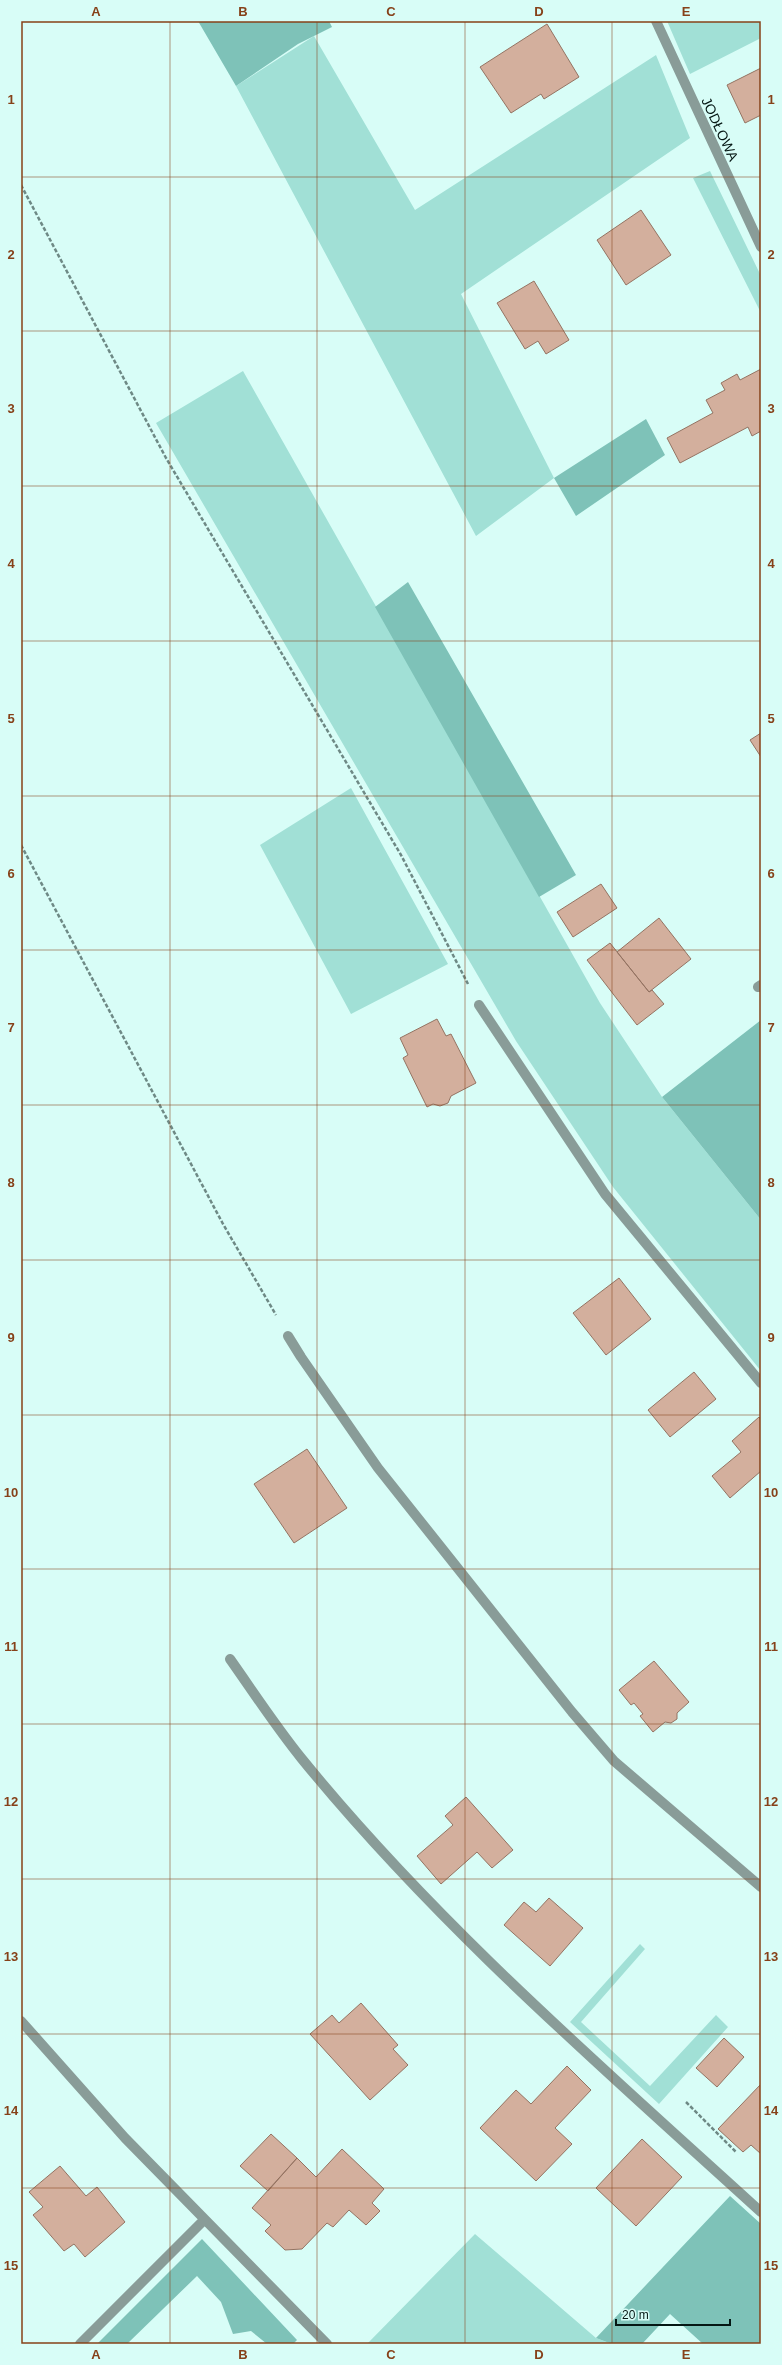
<svg xmlns="http://www.w3.org/2000/svg" width="782" height="2365" font-family="Arial,sans-serif">
	<style>
		.green { fill: #a1e0d6 }
		.forest { fill: #7ec2b8 }
		.building { fill: #d3af9d; stroke: #947362 }
		.lines { fill: none; stroke-linecap: round; stroke-linejoin: round }
		.path { stroke: #6e8985; stroke-width: 2.5; stroke-dasharray: 4 2; stroke-linecap: butt }
		.minor { stroke: #899c98; stroke-width: 10 }
		.grid { fill: none; stroke: #864119; stroke-width: 1; stroke-opacity: 0.55 }
		.labels { text-anchor: middle; stroke-width: 3.5; stroke-linejoin: round; paint-order: stroke }
		.street-label { font-size: 14px; fill: #051714; stroke: #d8fdf7 }
		.neatline { fill: none; stroke: #864119; stroke-width: 1.5 }
		.grid-label { font-size: 13px; text-anchor: middle; font-weight: bold; fill: #864119 }
	</style>
	<rect width="100%" height="100%" fill="#d8fdf7"/>
	<path class="green" d="M667 21H761V38L690 74Z
		M314 36 415 210 656 55 690 138 461 294 554 478 476 536 236 86Z
		M710 171 761 276V313L693 178Z
		M243 371 600 1003 662 1097 761 1220V1371L613 1187 516 1041 156 423Z
		M351 788 448 964 351 1014 260 845Z
		M640 1944 645 1949 581 2022 650 2086 716 2015 728 2027 659 2104 570 2022Z
		M475 2234 596 2338 612 2344H367Z"/>
	<path class="forest" d="M198 21H329L332 27 298 44 236 86Z
		M646 419 665 455 576 516 554 478Z
		M408 582 576 875 539 897 375 607Z
		M761 1020V1220L662 1097Z
		M730 2196 761 2224V2344H703L670 2314 642 2344H612L596 2338Z
		M202 2239 297 2340 293 2344H267L251 2331 233 2334 221 2302 197 2276 127 2344H97Z"/>
	<path class="building" d="M547 24 579 77 544 99 541 94 511 113 480 67Z
		M761 68V115L745 123 727 85Z
		M641 210 671 255 626 285 597 240Z
		M534 281 569 340 546 354 538 341 525 349 497 303Z
		M761 369V431L752 436 748 427 680 463 667 438 713 413 706 400 725 390 721 383 737 374 740 380Z
		M761 733V757L750 740Z
		M601 884 617 908 573 937 557 912Z
		M659 918 691 959 649 992 617 952Z
		M610 943 649 992 652 990 664 1004 637 1025 587 960Z
		M437 1019 446 1036 451 1034 476 1083 451 1096 448 1103 440 1106 433 1104 427 1107 403 1058 408 1055 400 1038Z
		M619 1278 651 1319 606 1355 573 1313Z
		M694 1372 716 1399 670 1437 648 1410Z
		M759 1417 761 1420V1471L730 1498 712 1476 741 1452 732 1441Z
		M307 1449 347 1508 294 1543 254 1484Z
		M654 1661 689 1702 677 1713V1719L671 1723 665 1722 653 1732 640 1716 643 1714 634 1703 631 1705 619 1690Z
		M466 1797 513 1850 492 1868 477 1852 441 1884 417 1856 453 1825 445 1816Z
		M549 1898 583 1928 550 1966 504 1925 524 1902 536 1912Z
		M361 2003 398 2045 393 2049 408 2065 370 2100 310 2034 332 2015 339 2023Z
		M724 2038 744 2057 717 2087 696 2068Z
		M567 2066 591 2090 555 2128 572 2144 536 2181 480 2128 516 2090 531 2104Z
		M761 2084V2154L751 2145 743 2152 718 2129Z
		M271 2134 297 2158 268 2191 240 2166Z
		M642 2139 682 2177 636 2226 596 2188Z
		M342 2149 384 2189 372 2203 380 2211 366 2225 349 2210 333 2227 327 2223 302 2249 285 2250 265 2231 271 2225 252 2208 297 2158 316 2177Z
		M60 2166 86 2196 97 2187 125 2222 85 2257 74 2244 64 2251 33 2215 43 2207 29 2192Z"/>
	<g class="lines">
		<path class="path" d="M21 185 166 458 401 855 468 984
			M21 845 223 1224 276 1315
			M686 2102 736 2152"/>
		<path class="minor" d="M656 21 761 247
			M758 987 761 985
			M479 1005 605 1194 761 1383
			M288 1336 301 1357 378 1468 572 1712 614 1761 761 1887
			M230 1659C254 1693 276 1727 302 1759 438 1926 602 2067 761 2212
			M21 2021 125 2138 327 2344
			M80 2344 204 2220"/>
	</g>
	<path class="grid" d="M170 21V2344M317 21V2344M465 21V2344M612 21V2344M21 177H761M21 331H761M21 486H761M21 641H761M21 796H761M21 950H761M21 1105H761M21 1260H761M21 1415H761M21 1569H761M21 1724H761M21 1879H761M21 2034H761M21 2188H761"/>
	<g class="labels">
		<g class="street-label">
			<text transform="translate(720 129) rotate(65)" y="5">JODŁOWA</text>
		</g>
	</g>
	<rect width="782" height="2365" fill="none" stroke="#d8fdf7" stroke-width="44"/>
	<path d="M616 2319v6h114v-6" fill="none" stroke="#051714" stroke-width="2"/>
	<text x="622" y="2319" font-size="12" fill="#051714" stroke="#d8fdf7" stroke-width="3" paint-order="stroke">20 m</text>
	<rect x="22" y="22" width="738" height="2321" class="neatline"/>
	<g class="grid-label">
		<text x="96" y="16">A</text>
		<text x="243" y="16">B</text>
		<text x="391" y="16">C</text>
		<text x="539" y="16">D</text>
		<text x="686" y="16">E</text>
		<text x="11" y="104">1</text>
		<text x="771" y="104">1</text>
		<text x="11" y="259">2</text>
		<text x="771" y="259">2</text>
		<text x="11" y="413">3</text>
		<text x="771" y="413">3</text>
		<text x="11" y="568">4</text>
		<text x="771" y="568">4</text>
		<text x="11" y="723">5</text>
		<text x="771" y="723">5</text>
		<text x="11" y="878">6</text>
		<text x="771" y="878">6</text>
		<text x="11" y="1032">7</text>
		<text x="771" y="1032">7</text>
		<text x="11" y="1187">8</text>
		<text x="771" y="1187">8</text>
		<text x="11" y="1342">9</text>
		<text x="771" y="1342">9</text>
		<text x="11" y="1497">10</text>
		<text x="771" y="1497">10</text>
		<text x="11" y="1651">11</text>
		<text x="771" y="1651">11</text>
		<text x="11" y="1806">12</text>
		<text x="771" y="1806">12</text>
		<text x="11" y="1961">13</text>
		<text x="771" y="1961">13</text>
		<text x="11" y="2115">14</text>
		<text x="771" y="2115">14</text>
		<text x="11" y="2270">15</text>
		<text x="771" y="2270">15</text>
		<text x="96" y="2359">A</text>
		<text x="243" y="2359">B</text>
		<text x="391" y="2359">C</text>
		<text x="539" y="2359">D</text>
		<text x="686" y="2359">E</text>
	</g>
</svg>
